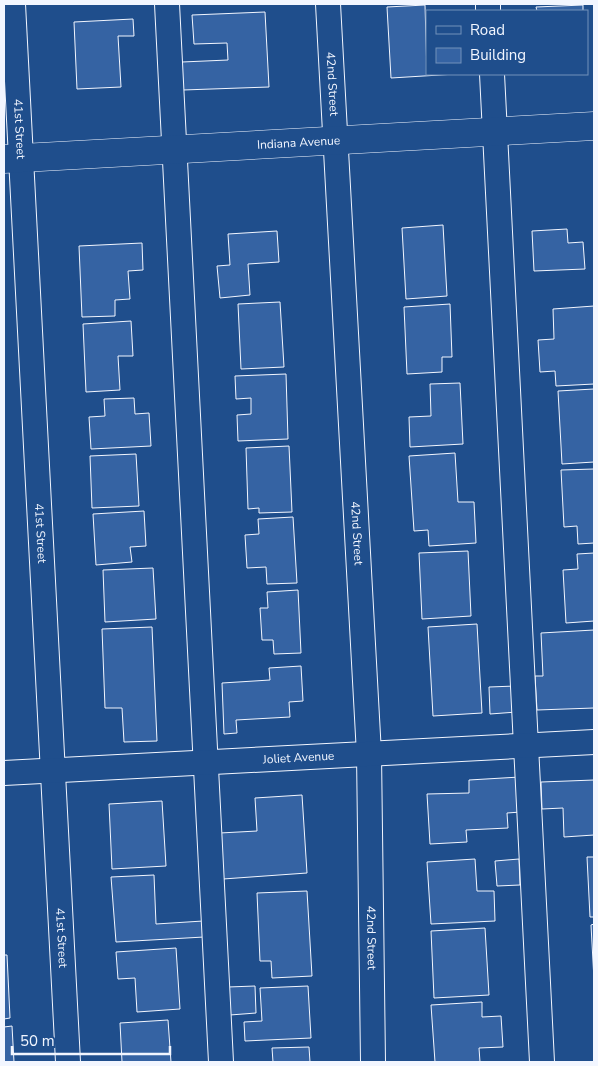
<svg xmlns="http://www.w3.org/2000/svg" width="598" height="1066" font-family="'Nunito Sans',sans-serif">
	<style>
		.building { fill: #3563a3; stroke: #f2f6ff }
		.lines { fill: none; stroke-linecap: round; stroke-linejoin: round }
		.minor-casing { stroke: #f2f6ff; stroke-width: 26 }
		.major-casing { stroke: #f2f6ff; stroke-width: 29 }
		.minor { stroke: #1f4e8c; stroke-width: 24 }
		.major { stroke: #1f4e8c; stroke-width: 28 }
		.labels { text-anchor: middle; stroke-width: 4; stroke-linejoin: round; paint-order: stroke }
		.street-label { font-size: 12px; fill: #f2f6ff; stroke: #1f4e8c }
	</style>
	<rect width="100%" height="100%" fill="#1f4e8c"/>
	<path class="building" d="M425 5 427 74H456L391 78 387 7Z
		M583 5V11H537L536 7Z
		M265 12 269 87 183 90 182 62 228 60 227 43 194 44 192 15Z
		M133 19 134 36H118L121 87 77 89 74 22Z
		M443 225 447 296 406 299 402 228Z
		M567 229 568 243 583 242 585 269 534 271 532 231Z
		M277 231 279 262 248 264 250 295 220 298 217 266 230 265 228 234Z
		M142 243 143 270 128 271 130 299 115 300V316L82 317 79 246Z
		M280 302 284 367 241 369 238 304Z
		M450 304 452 357H442V372L407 374 404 307Z
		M594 306V384L556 386 555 371 540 372 538 340 554 339 553 309Z
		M131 321 133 356H118L120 390 86 392 83 324Z
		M286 374 288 439 238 441 237 415 251 414V398L236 399 235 376Z
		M460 383 463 444 410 447 409 417 431 416 430 384Z
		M594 389V462L562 464 558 391Z
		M134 398 135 414 149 413 151 446 91 449 89 417 105 416 104 399Z
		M289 446 292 512 259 513V508L248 509 246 448Z
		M455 453 458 502H474L476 543 429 546 428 530 414 531 409 456Z
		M136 454 139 506 92 508 90 456Z
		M594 469V543L578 544 577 526 564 527 561 470Z
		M144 511 146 546 130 547 132 562 96 565 93 514Z
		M293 517 297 583 267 584 266 567 247 568 245 535 259 534 258 519Z
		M468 551 471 616 422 619 419 553Z
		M594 553V621L566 623 563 570 578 569 577 554Z
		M153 568 156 619 105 622 103 570Z
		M298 590 301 653 274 654 273 640H262L260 608H268L267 592Z
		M477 624 482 713 433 716 428 627Z
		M152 627 157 741 124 742 122 708H105L102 629Z
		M594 630V708L537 710 535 676H543L541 633Z
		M301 666 303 701 289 702 290 717 236 720 237 733 224 734 222 683 270 680 269 668Z
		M516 686 517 712 490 714 489 687Z
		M520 777 521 812 507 813 508 828 466 830 467 842 430 844 427 794 469 793V780Z
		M594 780V835L564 837 563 808 542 809 541 782Z
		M302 795 307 873 223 879 220 833 257 831 255 798Z
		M162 801 166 866 112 869 109 804Z
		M587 857H594V917H590Z
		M475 859 477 891H494L495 921 431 924 427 862Z
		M519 859 520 885 497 886 495 861Z
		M154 875 156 924 203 921 204 937 116 942 111 877Z
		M307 891 312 976 272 978 271 961H260L257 893Z
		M594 924V980L591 925Z
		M485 928 489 995 434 998 431 931Z
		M176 948 180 1009 137 1012 135 978 118 979 116 952Z
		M4 955H7L10 1018 4 1019Z
		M255 986 256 1013 230 1015 228 987Z
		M308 986 311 1038 245 1041 244 1022 262 1021 260 988Z
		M482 1002V1017L501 1016 503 1047 479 1048 480 1062H435L431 1005Z
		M168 1020 171 1062H122L120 1023Z
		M12 1026 14 1062H4V1027Z
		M309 1047 310 1062H273L272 1048Z"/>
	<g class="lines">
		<defs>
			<g id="minor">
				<path id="s1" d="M13 4 68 1062"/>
				<path d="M167 4 221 1062"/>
				<path id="s2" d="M328 4 369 754 373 1062"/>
				<path d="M488 4V11"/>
				<path d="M492 74 542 1062"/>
				<path id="s3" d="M4 773 594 742"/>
			</g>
			<g id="major">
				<path id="s4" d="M4 159 594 126"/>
			</g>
		</defs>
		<use href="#minor" class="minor-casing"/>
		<use href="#major" class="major-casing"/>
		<use href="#minor" class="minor"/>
		<use href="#major" class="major"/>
	</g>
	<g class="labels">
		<g class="street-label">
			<text dy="4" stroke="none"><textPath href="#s2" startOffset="80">42nd Street</textPath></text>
			<text dy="4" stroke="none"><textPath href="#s1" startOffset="125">41st Street</textPath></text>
			<text dy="4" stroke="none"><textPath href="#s4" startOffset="295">Indiana Avenue</textPath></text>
			<text dy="4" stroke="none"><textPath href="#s1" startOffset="530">41st Street</textPath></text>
			<text dy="4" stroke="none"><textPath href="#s2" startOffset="530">42nd Street</textPath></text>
			<text dy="4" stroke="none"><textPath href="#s3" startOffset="295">Joliet Avenue</textPath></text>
			<text dy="4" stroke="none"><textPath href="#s1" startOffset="935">41st Street</textPath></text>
			<text dy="4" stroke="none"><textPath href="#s2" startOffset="935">42nd Street</textPath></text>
		</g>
	</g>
	<rect width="598" height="1066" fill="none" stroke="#f2f6ff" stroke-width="10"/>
	<rect x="426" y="10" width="162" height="65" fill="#1f4e8c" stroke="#7391ba"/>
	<rect x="436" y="26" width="25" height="8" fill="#1f4e8c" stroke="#7391ba"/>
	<text x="470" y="35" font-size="15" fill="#f2f6ff">Road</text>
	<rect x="436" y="48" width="25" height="15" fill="#3563a3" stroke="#7391ba"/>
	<text x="470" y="60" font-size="15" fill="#f2f6ff">Building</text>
	<path d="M12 1046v8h158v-8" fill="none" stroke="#f2f6ff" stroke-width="2.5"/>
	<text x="20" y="1046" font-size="15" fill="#f2f6ff" stroke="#1f4e8c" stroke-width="4" paint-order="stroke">50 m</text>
</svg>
